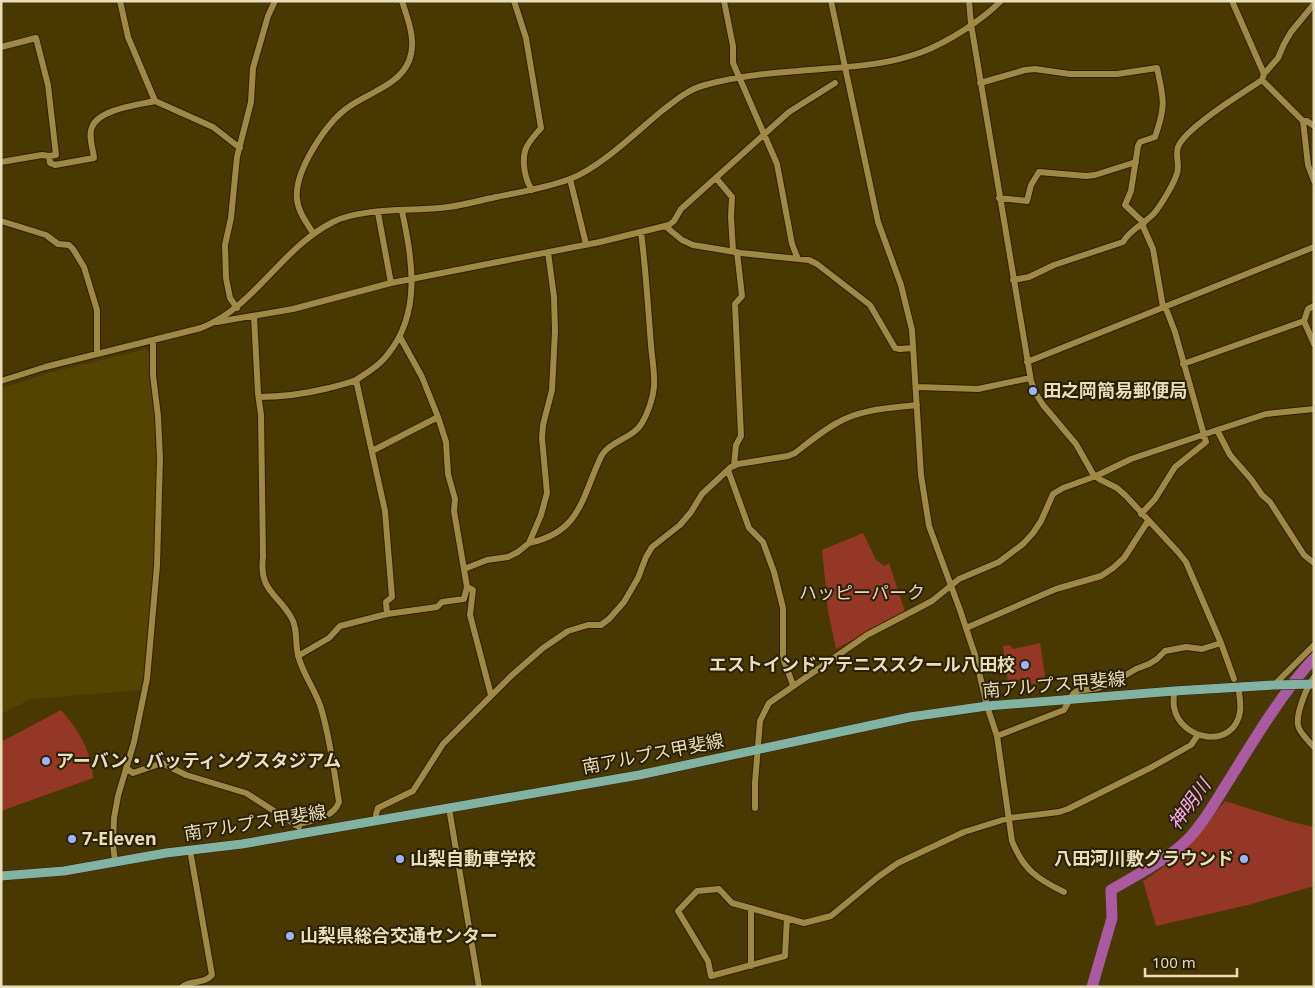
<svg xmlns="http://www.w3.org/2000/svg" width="1315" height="988" font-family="'Noto Sans','Noto Sans JP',sans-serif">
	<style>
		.built { fill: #540 }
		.green { fill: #943727 }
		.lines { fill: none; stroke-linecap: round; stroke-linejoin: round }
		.river { stroke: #aa5aa0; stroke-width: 11 }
		.minor-casing { stroke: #2c2100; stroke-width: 8 }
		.major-casing { stroke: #2c2100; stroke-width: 10 }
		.minor { stroke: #9f8944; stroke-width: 6 }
		.major { stroke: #81b2a2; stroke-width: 9 }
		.poi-dot { fill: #9fb3fd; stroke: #2a2104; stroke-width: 2 }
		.labels { text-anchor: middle; stroke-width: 4; stroke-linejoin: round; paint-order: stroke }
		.poi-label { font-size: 18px; font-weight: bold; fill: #e9debc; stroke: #2a2104; text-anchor: start }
		.park-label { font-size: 18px; fill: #eccfc9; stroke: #2a2104 }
		.street-label { font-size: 18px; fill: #e9debc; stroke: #2a2104 }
		.water-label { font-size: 19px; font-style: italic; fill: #feaaf1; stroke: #2a2104 }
	</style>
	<rect width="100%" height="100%" fill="#493900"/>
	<path class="built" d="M146 349 151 356 149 376 155 413 158 453 154 601 143 690 31 699 1 714V389L52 372Z"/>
	<path class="green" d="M863 533 876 560 884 566 889 563 905 612 836 649 828 611 822 550Z
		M1040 643 1046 682 1033 684 1029 683 1026 680 1008 682 1003 646 1010 645 1013 649Z
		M61 710C78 729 92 752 93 778L1 811V742Z
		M1225 801 1292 822 1314 827V886L1248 905 1156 926 1143 881C1178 860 1199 832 1225 801Z"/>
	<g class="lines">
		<path class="river" d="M1092 987 1112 918 1111 890C1138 874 1169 859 1190 837 1206 820 1218 797 1231 777 1255 738 1283 692 1314 658"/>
		<defs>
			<path id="minor" d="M120 1 128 37 155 101 213 127 240 148
				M514 1 526 38 541 128C535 135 527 143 525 151 522 163 525 180 532 190
				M724 1 733 46V63L777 164 792 244 798 259
				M831 1 878 222 901 285 912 330 921 475 929 526 960 610 975 655 987 706 997 736 1012 841C1023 869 1037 879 1064 892
				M969 1 971 24 1031 381 1036 394 1043 405 1076 444 1093 474 1099 479 1117 488 1126 496 1178 552 1186 562 1221 643 1234 679
				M1232 1 1264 74
				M1 47 36 38 48 85 56 155 49 156
				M1262 80 1303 121 1308 165 1314 181
				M980 83 1025 70 1035 69 1070 74H1117L1157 68C1164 100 1166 106 1155 137L1140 142 1138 146 1131 191 1125 205 1144 223
				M1303 121H1307L1314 126
				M1 162 42 155 49 156 50 163 55 165 94 158C93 149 88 135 92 127 99 109 138 105 155 101
				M716 178 732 197 731 217 733 251
				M570 179 586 244
				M999 198 1027 201 1031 185 1039 172 1086 176 1095 175 1136 162
				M378 213 391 283
				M1 221 46 235 58 244 69 245 73 249 84 267 97 310V353
				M1142 224 1153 249 1163 307
				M665 226 682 240 693 245 741 253 809 260 817 264 870 305 895 348 900 349 913 348
				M313 233C307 223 298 212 297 199 294 171 327 121 350 106 370 92 399 85 409 61 417 41 408 20 402 1
				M1013 280 1029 277 1054 265 1123 242C1131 228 1147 223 1156 211 1162 203 1175 182 1177 173 1180 165 1175 155 1178 147 1185 128 1244 92 1262 80L1264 74 1278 58 1284 44 1291 32 1314 4
				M237 308 230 298 226 278 225 245 231 218 237 157 251 102 253 68 268 16 275 1
				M254 316 258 393 261 415 263 557C259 591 277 593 291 617 298 628 295 643 298 655 302 673 315 689 321 708 330 738 334 771 339 802 333 819 310 821 295 825
				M1304 321 1308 309 1314 306
				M217 322 293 309 391 283 600 242 669 225 674 221 681 209 789 112 835 83
				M1027 362 1314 247
				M1183 364 1304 321 1314 344
				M1 381 45 367 201 328C255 307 281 248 333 222 360 208 408 211 439 208 458 207 477 201 496 197 521 192 546 188 570 179 600 168 637 131 663 110 676 100 689 89 705 85 735 77 767 73 798 71 839 67 883 67 922 52 948 42 981 21 1001 1
				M917 387 978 389 1030 378
				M259 397C285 397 304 394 329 388 339 385 347 384 356 380
				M1217 430 1230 455 1251 479 1262 495 1270 502 1304 555 1314 563
				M372 451 438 417
				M734 466 736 445 741 436 735 304 742 296 737 252
				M728 470 749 528 763 542 774 572 783 608V658L793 685
				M1141 514 1155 499 1175 467 1206 442 1175 332 1165 306
				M529 543C580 532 581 500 600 459 607 441 633 439 642 423 648 413 653 398 654 387 655 373 652 359 651 345 648 308 646 270 641 232
				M464 569 487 560 508 557 518 552 529 543 541 515 547 493 542 438 543 425 552 390 555 331 554 297 548 252
				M467 587 473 590 470 615 491 695
				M387 614 386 602 392 597 385 511 356 380C367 373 380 365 388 354 422 312 412 259 402 211
				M966 628 1056 589 1101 576 1113 568 1124 558 1148 521
				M298 656 329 638 340 626 387 614 437 607 442 602 464 599 467 587 454 511 455 499 448 474 446 442 438 417 422 377 400 337
				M1314 677C1307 686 1296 713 1298 725 1299 733 1309 741 1314 747
				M1274 685 1314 645
				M1174 691C1174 696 1173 702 1174 707 1180 741 1234 750 1240 712 1241 705 1240 699 1239 692
				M997 736 1064 710 1073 694 1077 691 1098 688 1114 682 1136 669 1149 664 1157 659 1165 651 1186 647 1202 649 1221 643
				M126 768 133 773 162 763 186 775 246 793 299 827
				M449 808 479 987
				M755 808V783L760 721 769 703 867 635 932 601 959 579 999 562 1023 544 1033 533 1041 521 1053 494 1063 488 1096 476 1131 459 1217 430 1266 414 1314 409
				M376 820V814L378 808 413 791 443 744 511 676 543 648 568 631 588 625H601L609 619 624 602 638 578 646 557 652 547 680 525 691 512 702 494 731 467 738 464 788 456 795 453C808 443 822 431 837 423 860 409 891 408 917 405
				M115 861 113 845 114 818 118 796 134 742 147 679 157 566 160 458 158 416 153 375V340
				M751 908V966
				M787 918 785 956 711 976 708 961 678 911 697 891 719 889 732 903 804 923 831 916 878 877 898 863 964 832 1009 818 1059 812 1068 809 1152 767 1191 745 1198 735
				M182 987C191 980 205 984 212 975L190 850"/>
			<path id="major" d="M1 876 64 871 166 853 242 844 639 775 910 717 987 706 1174 691 1274 685 1314 684"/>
		</defs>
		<use href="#minor" class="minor-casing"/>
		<use href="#major" class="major-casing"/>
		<use href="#minor" class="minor"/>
		<use href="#major" class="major"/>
	</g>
	<g class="poi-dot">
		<circle cx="1033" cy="391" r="5"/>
		<circle cx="1025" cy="665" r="5"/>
		<circle cx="46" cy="761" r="5"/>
		<circle cx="72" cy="839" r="5"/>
		<circle cx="400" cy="859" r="5"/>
		<circle cx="1244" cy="859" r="5"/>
		<circle cx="290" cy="936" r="5"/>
	</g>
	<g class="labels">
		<g class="poi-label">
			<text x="1043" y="397">田之岡簡易郵便局</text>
			<text x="1015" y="671" text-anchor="end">エストインドアテニススクール八田校</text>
			<text x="56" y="767">アーバン・バッティングスタジアム</text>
			<text x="82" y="845">7-Eleven</text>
			<text x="410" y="865">山梨自動車学校</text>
			<text x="1234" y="865" text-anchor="end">八田河川敷グラウンド</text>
			<text x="300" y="942">山梨県総合交通センター</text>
		</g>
		<g class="park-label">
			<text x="862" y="599">ハッピーパーク</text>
		</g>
		<g class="street-label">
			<text transform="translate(1054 685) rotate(-5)" y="6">南アルプス甲斐線</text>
			<text transform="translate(653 754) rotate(-11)" y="6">南アルプス甲斐線</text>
			<text transform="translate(255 823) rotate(-9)" y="6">南アルプス甲斐線</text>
		</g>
		<g class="water-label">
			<text transform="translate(1189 804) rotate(-54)" y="7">神明川</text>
		</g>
	</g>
	<rect width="1315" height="988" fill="none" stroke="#e9debc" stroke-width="5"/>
	<path d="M1145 968v8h92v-8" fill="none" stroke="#e9debc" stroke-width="2.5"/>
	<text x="1152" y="968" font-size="15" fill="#e9debc" stroke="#2a2104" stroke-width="4" paint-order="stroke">100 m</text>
</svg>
